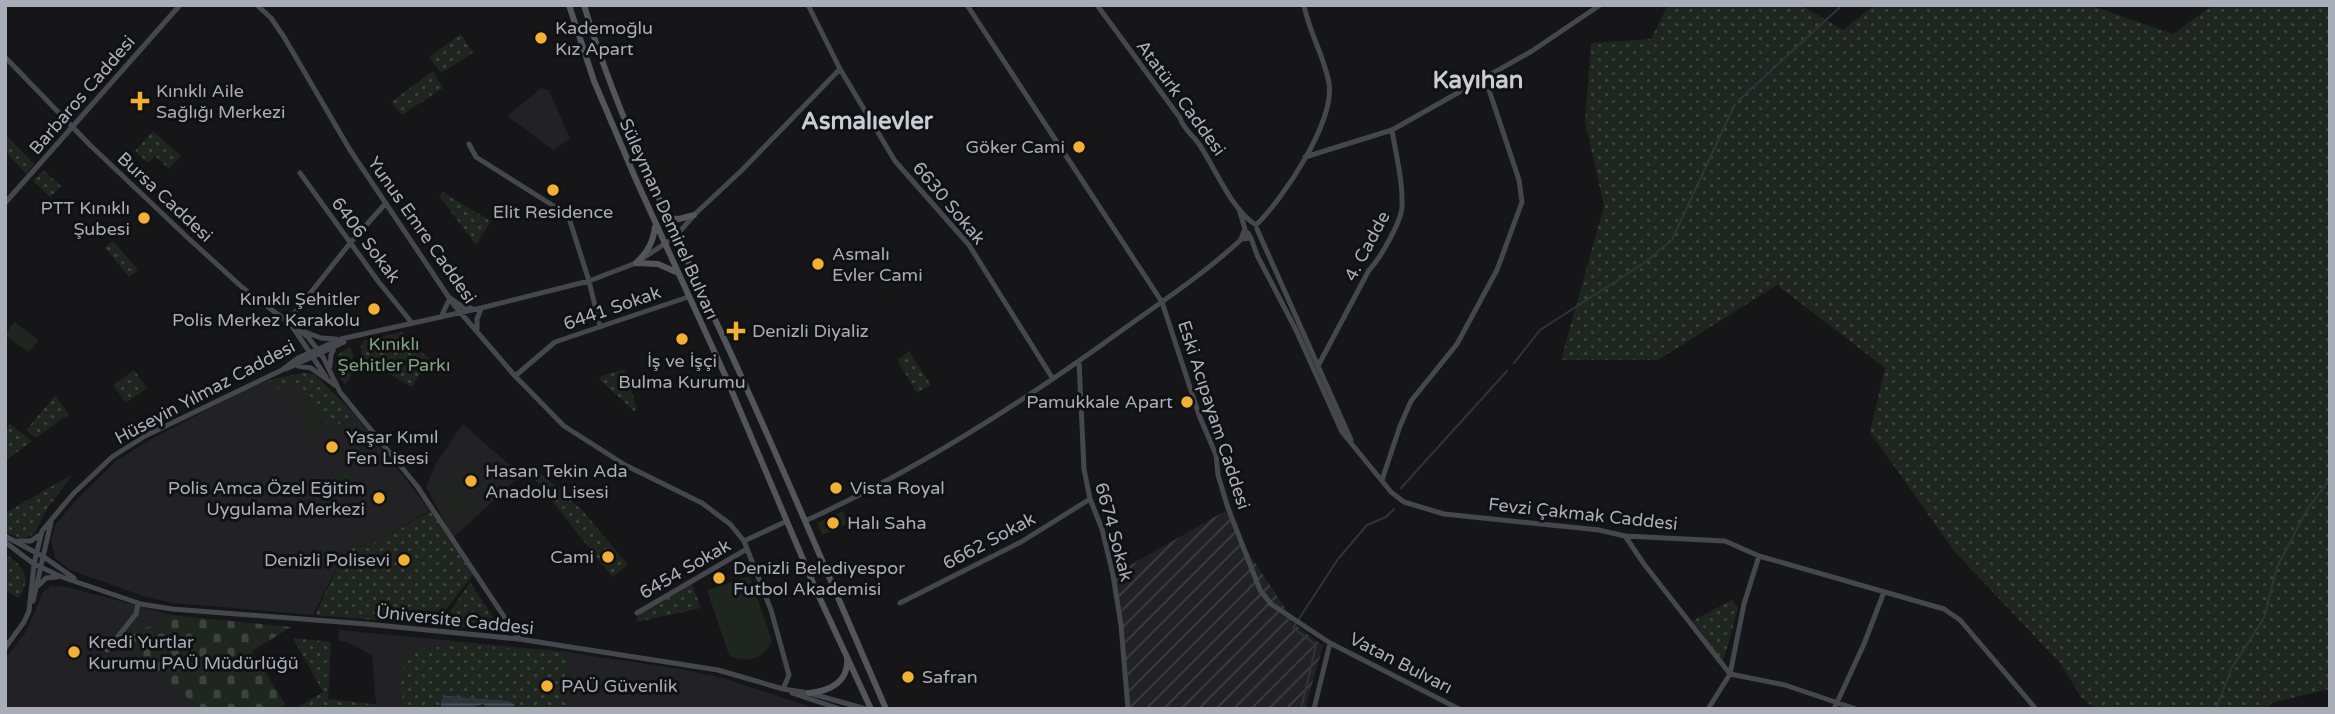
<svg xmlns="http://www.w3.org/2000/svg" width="2335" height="714" font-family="'Varela Round',sans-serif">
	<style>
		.built { fill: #222225 }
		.industrial { fill: url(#industrial-furrows) }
		.green { fill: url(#green-dots) }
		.cemetery { fill: url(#cemetery-stones) }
		.pitch { fill: #1e261f }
		.water { fill: url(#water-rules) }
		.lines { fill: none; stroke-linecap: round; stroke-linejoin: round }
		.stream { stroke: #2c353c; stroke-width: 2 }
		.secondary { stroke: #45474d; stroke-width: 5 }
		.primary { stroke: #53555c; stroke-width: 6 }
		.poi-dot { fill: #f2b134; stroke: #111113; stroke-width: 2.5 }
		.labels { text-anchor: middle; stroke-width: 6; stroke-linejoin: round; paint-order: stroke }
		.poi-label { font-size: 18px; fill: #a8adb8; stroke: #111113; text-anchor: start }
		.street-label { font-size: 18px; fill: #a8adb8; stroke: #111113 }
		.park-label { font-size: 18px; fill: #7fa381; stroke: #111113 }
		.district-label { font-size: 24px; font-weight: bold; fill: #c9ccd4; stroke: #111113 }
	</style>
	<defs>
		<pattern id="industrial-furrows" width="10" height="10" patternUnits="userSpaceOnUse" patternTransform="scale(1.75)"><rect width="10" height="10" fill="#222225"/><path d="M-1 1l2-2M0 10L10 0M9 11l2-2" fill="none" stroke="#3f3f43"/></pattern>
		<pattern id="green-dots" width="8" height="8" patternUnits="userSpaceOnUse" patternTransform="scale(1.75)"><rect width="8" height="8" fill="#1e261f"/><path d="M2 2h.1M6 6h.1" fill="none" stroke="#3c433d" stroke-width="1.8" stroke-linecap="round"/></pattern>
		<pattern id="cemetery-stones" width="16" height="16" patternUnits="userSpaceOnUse" patternTransform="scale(1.75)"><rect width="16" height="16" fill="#1e261f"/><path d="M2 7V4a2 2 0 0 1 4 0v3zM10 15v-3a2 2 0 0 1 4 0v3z" fill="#3c433d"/></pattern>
		<pattern id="water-rules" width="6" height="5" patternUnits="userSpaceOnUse" patternTransform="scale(1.75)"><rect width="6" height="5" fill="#2c353c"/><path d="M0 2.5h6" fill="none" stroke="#485056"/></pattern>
	</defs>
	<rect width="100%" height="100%" fill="#161618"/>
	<path class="built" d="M541 88 549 90 570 139 553 150 507 116Z
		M303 373 314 374 355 415 430 510 370 546 347 547 313 615 173 603 143 596 70 570 55 558 51 540 55 525 79 497 117 460 155 437 245 390 269 380Z
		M463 424 521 475 453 538 426 487 436 463Z
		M51 586 67 587 172 615 164 622 129 644 201 709H5V659L26 632 43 592Z
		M339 630 559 651 681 669 723 678 818 709H295L328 699 376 704 372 655 347 642 338 641Z"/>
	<path class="industrial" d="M1225 511 1233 520 1244 546 1297 626 1323 646 1305 709H1130L1113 575Z"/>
	<path class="green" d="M1668 5H1801L1843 30 1875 5H2090L2173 34 2213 5H2330V689L2271 703 2268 709H2096L2082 698 2059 662 1954 551 1870 432 1885 368 1777 285 1658 360H1561L1604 206 1585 122 1591 43 1651 39Z
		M461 34 473 53 441 73 429 57Z
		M433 71 443 88 402 115 391 102Z
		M153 131 181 156 169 169 155 156 148 163 135 151Z
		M5 134 34 164 26 174 5 151Z
		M43 170 61 186 50 197 33 181Z
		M442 192 491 221 476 245 439 196Z
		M113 241 138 270 129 277 105 248Z
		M402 332 414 348 430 358 412 387 362 358 361 345 363 341Z
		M349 347 351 348C355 363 355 373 345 385L335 369 339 354Z
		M909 351 931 385 917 393 897 360Z
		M625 369 637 410 634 411 599 379 601 376Z
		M134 370 147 388 126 403 113 385Z
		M303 373 314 374 355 415 330 429 308 394 302 396 295 383 280 391 269 380Z
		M55 396 69 414 36 438 26 430Z
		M10 424 32 441 5 461V430Z
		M531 465 582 510 628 565 612 577 527 469Z
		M73 474 47 509 34 534 22 539 5 532V513Z
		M434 509 475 572 434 625 315 615 347 547 370 546Z
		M5 553C22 566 34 577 18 598L5 590Z
		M470 582 497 623V627L492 630 441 625Z
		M691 582 701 608 637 622V613Z
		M1732 600 1738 608 1723 663 1692 621Z
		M293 638 331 642 328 699 376 705V709H295L323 692Z
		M447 643 561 653 566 661 565 709H403L401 706 403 692 400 690 405 659 427 647H441Z"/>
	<path class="cemetery" d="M172 615 291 627 252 651 285 704 278 709H201L124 644 133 632 164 622Z"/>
	<path class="pitch" d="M14 322 39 340 29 352 5 336Z
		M310 400 325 427 311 435 296 408Z
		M345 469 356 484 328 505 317 489Z
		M451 480 474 508 460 519 438 491Z
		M843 511 849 523 822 535 817 523Z
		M750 576 772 641C764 659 747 665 729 655L707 590Z"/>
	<path class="water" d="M447 696 508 701 515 705 511 709H489L483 704 465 709H441V700Z"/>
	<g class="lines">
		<path class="stream" d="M1739 100 1839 8
			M1514 363 1540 330 1644 263 1672 240 1735 104
			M1401 488 1507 371
			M1301 709 1316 645 1293 628 1338 559 1367 525 1386 517 1394 509
			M2216 709 2231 669 2264 618 2277 567 2308 508 2330 479"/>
		<path class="secondary" d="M257 5 271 18 284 37 350 150 454 305 515 376 564 426 625 465 702 503 730 524 744 541 771 610 789 675 783 689
			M808 5 840 69 895 161 969 245 1053 379
			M967 5 1162 302 1199 415 1216 455 1218 475 1228 508 1260 590 1271 604 1330 643 1459 709
			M1097 5 1180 118C1184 130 1192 134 1199 144 1215 168 1230 206 1253 223
			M5 57 90 145 187 237 243 288 308 337 323 357 340 392 417 486 519 639
			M469 144 476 157 568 215 589 281 600 327
			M1305 157 1392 130 1532 51 1600 5
			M300 173 378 281 412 323
			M5 203 180 5
			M1239 209 1245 229 1241 239 1251 238 1257 255 1296 330 1342 432 1391 492 1404 502 1444 514 1599 530 1625 536 1725 541 1759 556 1944 609 1960 620 2036 709
			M1256 225C1283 199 1335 122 1329 83 1324 56 1309 32 1304 5
			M1257 229 1351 440
			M441 317 450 298 463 307 471 308
			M288 321 351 242 385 204
			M290 323 326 377
			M477 329V319L481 309
			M305 332 321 338 336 339
			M1079 361 1084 469 1090 499 1102 529 1113 575 1121 625 1128 709
			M298 366 311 368 335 385
			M330 366 331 355 335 346
			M1318 366 1369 270C1380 259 1401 222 1402 207 1403 181 1396 155 1392 130
			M286 369 344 342
			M515 376 555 342 688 297
			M1382 480 1400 426 1411 401 1457 344 1497 270 1522 202 1519 180 1485 78
			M805 521C918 470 1025 401 1125 328 1167 298 1211 269 1248 233L1251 238
			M5 536 44 557 74 578
			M1625 536 1644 564 1730 674 1785 685 1856 709
			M18 541H31L38 536
			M744 541 787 521
			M5 542 34 564 62 577 141 604 172 609 366 624 519 639 718 670 783 689 809 693 866 709
			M39 585 46 578 57 577
			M33 601 51 522
			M900 603 1021 542 1090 499
			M637 613 747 549
			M5 648 24 622 29 611 34 564 42 531 73 494 112 457 145 436 282 370 298 358 341 339 481 308 589 281 636 263 676 236 694 215 742 170 840 69
			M107 650 136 614 138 603
			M792 693 840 709
			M1314 709 1330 643
			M1708 709 1730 674 1744 604 1759 556
			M1834 709 1864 644 1884 592"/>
		<path class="primary" d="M569 5 594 81 637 182 725 375 816 590 871 709
			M584 5C619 123 675 232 726 343 782 464 833 587 886 709
			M668 218 679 219 694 215
			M636 263C648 252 653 242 655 227
			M636 263 658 264 676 272
			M809 693C831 691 849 681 847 658"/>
	</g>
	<g class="poi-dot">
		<circle cx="541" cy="38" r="7"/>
		<path d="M136.5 90.5h7v7h7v7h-7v7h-7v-7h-7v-7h7z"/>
		<circle cx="1079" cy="147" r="7"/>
		<circle cx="553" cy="190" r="7"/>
		<circle cx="144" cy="218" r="7"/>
		<circle cx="818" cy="264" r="7"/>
		<circle cx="374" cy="309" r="7"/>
		<path d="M732.5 320.5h7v7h7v7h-7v7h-7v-7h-7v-7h7z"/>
		<circle cx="682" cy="339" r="7"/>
		<circle cx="1187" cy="402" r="7"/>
		<circle cx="332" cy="447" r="7"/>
		<circle cx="471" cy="481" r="7"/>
		<circle cx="836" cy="488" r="7"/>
		<circle cx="379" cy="498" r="7"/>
		<circle cx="833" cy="523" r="7"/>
		<circle cx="608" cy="557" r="7"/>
		<circle cx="404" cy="560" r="7"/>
		<circle cx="719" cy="578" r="7"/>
		<circle cx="74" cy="652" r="7"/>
		<circle cx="908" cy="677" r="7"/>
		<circle cx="547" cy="686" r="7"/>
	</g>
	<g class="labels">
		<g class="poi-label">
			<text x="555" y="34">Kademoğlu<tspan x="555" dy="21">Kız Apart</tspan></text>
			<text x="156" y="97">Kınıklı Aile<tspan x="156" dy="21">Sağlığı Merkezi</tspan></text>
			<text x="1065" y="153" text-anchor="end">Göker Cami</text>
			<text x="130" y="214" text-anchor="end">PTT Kınıklı<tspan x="130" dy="21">Şubesi</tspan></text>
			<text x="553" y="218" text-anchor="middle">Elit Residence</text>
			<text x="832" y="260">Asmalı<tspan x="832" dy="21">Evler Cami</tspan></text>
			<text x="360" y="305" text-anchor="end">Kınıklı Şehitler<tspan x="360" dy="21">Polis Merkez Karakolu</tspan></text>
			<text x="752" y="337">Denizli Diyaliz</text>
			<text x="682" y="367" text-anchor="middle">İş ve İşçi<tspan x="682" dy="21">Bulma Kurumu</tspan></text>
			<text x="1173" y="408" text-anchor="end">Pamukkale Apart</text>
			<text x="346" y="443">Yaşar Kımıl<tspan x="346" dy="21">Fen Lisesi</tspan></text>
			<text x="485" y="477">Hasan Tekin Ada<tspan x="485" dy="21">Anadolu Lisesi</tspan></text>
			<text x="365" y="494" text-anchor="end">Polis Amca Özel Eğitim<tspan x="365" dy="21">Uygulama Merkezi</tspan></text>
			<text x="850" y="494">Vista Royal</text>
			<text x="847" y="529">Halı Saha</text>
			<text x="594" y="563" text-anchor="end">Cami</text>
			<text x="390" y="566" text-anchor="end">Denizli Polisevi</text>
			<text x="733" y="574">Denizli Belediyespor<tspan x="733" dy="21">Futbol Akademisi</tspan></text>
			<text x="88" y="648">Kredi Yurtlar<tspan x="88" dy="21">Kurumu PAÜ Müdürlüğü</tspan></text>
			<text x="922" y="683">Safran</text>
			<text x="561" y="692">PAÜ Güvenlik</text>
		</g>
		<g class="street-label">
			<text transform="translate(82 95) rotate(-49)" y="6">Barbaros Caddesi</text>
			<text transform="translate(1181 98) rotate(54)" y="6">Atatürk Caddesi</text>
			<text transform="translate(165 197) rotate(43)" y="6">Bursa Caddesi</text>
			<text transform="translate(949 203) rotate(50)" y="6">6630 Sokak</text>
			<text transform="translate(669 219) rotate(66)" y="6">Süleyman Demirel Bulvarı</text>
			<text transform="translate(422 230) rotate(55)" y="6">Yunus Emre Caddesi</text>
			<text transform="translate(366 240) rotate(53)" y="6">6406 Sokak</text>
			<text transform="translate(1367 246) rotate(-62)" y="6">4. Cadde</text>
			<text transform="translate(612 308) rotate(-19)" y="6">6441 Sokak</text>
			<text transform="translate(205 392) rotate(-28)" y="6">Hüseyin Yılmaz Caddesi</text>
			<text transform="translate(1214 415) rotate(72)" y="6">Eski Acıpayam Caddesi</text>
			<text transform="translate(1583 514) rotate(6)" y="6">Fevzi Çakmak Caddesi</text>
			<text transform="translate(1114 532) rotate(75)" y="6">6674 Sokak</text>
			<text transform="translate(989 541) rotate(-28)" y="6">6662 Sokak</text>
			<text transform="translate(685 569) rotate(-30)" y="6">6454 Sokak</text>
			<text transform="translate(455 620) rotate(6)" y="6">Üniversite Caddesi</text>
			<text transform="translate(1401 663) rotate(27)" y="6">Vatan Bulvarı</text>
		</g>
		<g class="park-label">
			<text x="394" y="350">Kınıklı<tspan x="394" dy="21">Şehitler Parkı</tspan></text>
		</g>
		<g class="district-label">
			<text x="1478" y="88">Kayıhan</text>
			<text x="867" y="129">Asmalıevler</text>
		</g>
	</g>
	<rect width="2335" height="714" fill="none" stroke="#a8adb8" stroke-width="14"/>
</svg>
